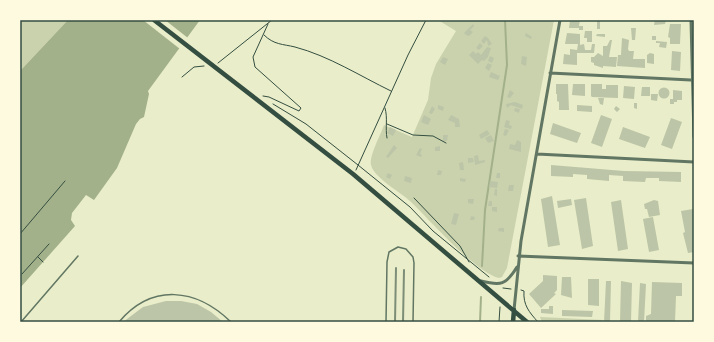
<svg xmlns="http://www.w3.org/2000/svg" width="714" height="342" font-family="'PT Serif',serif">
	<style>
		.green { fill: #cad2ad }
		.water { fill: #a3b18a }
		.pier { fill: #e9edc9 }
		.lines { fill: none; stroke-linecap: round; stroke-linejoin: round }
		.stream { stroke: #a3b18a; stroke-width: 2 }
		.building { fill: #bcc5a7 }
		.path { stroke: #344e41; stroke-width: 1 }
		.service { stroke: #617663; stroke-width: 1.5 }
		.minor { stroke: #617663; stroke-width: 3 }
		.secondary { stroke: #344e41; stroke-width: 4.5 }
		.rail { stroke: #7c8e77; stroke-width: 2 }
		.neatline { fill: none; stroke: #344e41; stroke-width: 1.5 }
	</style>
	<rect width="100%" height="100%" fill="#e9edc9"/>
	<path class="green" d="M20 20H68L20 71Z
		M438 20H554L507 268 502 277 499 278C476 273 430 220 411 202 402 193 374 178 371 165 369 156 381 134 384 125L412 137 428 100 431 78 436 64 456 31Z
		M540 317 603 320 602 322H542Z"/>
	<path class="water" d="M68 20H200L148 91 149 94 144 117 140 119 136 124 117 168 94 200 86 195 72 213 71 220 75 226 20 288V71Z"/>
	<path class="pier" d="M143 20H165L188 38 180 49Z"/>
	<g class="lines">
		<path class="stream" d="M482 266 485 210 507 65 505 20
			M480 322 481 297"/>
	</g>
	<path class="building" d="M570 20H580L579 26H583V30H579V28H569Z
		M655 20H666L665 24 654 25Z
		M597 21H600V29H597Z
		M473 24 474 26 470 30 473 32 469 36 466 35 464 33Z
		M670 24H681L680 44H670V38L668 37Z
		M631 28H636L635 40H632Z
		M585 31H592V42H587V38H584Z
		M526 33 532 37 531 39 525 36Z
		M567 33 580 34V45L584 44 585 50H591L592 44H595L594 53H577V65L563 64 564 54 570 55V49L577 50 578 44H565Z
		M597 34H605V37L596 36Z
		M485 36 488 38 492 44 488 46 487 40 484 44 481 41Z
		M652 36H656V40H652Z
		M622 38 629 40 628 49 629 51H634L633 59H645V68L617 66 618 55H621Z
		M610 40H612L609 57H617L616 67 603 66V68L594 65V63L591 62V57H594L598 53 603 56V46H607Z
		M656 41 667 42 666 48 659 47 660 43H656Z
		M480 43 483 46 479 50 476 48Z
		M487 47 491 48 488 57 484 61 482 60 478 64 469 55 473 51 476 54 478 52 481 55Z
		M672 51 681 52 680 71 671 70Z
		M650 53 654 54V64L647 63V55Z
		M490 56 494 58 492 63 488 61Z
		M522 56 527 57 526 66 521 64Z
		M443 57 448 59 445 65 440 62Z
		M488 63 492 65 489 71 485 68Z
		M491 72 500 76 498 80 489 77Z
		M556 84H568L569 110H559V102L557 101V94H556Z
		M573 84H585V96L572 95Z
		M591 84H602V89H606V85H618V98L592 97 591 96Z
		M624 86 635 87 634 99 623 98Z
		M642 87H650V96H641Z
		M658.5 93a5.5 5.5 0 1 1 11 0a5.5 5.5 0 1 1-11 0Z
		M510 90 514 93 510 98 507 97Z
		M673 90 682 91V100H677V102H674V104H670V99H673Z
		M651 94H658L657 101 651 100Z
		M598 98H604L603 105 600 104Z
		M515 102 523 105 522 109 511 105 507 108 506 104Z
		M634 103H637V109L634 108Z
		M438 105 444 107 443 111 438 109Z
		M577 105 592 106V112L577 111Z
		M432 106 435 109 432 114 429 113Z
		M616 106 620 109 617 112 614 109Z
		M515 108 520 109 519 113 514 111Z
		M424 115 431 119 428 125 421 122Z
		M451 115 459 119 460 127H455V123L448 120Z
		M601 115 612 119 602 147 591 143Z
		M671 118 682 122 672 149 661 145Z
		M506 120 510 121 509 125 512 126 511 129 504 127Z
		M553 123 581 133 577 143 550 134Z
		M390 127 396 130 393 136 387 133Z
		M623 127 650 137 645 148 619 139Z
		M505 129 509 130 506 136 503 135Z
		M487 130 490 134 481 139 479 135Z
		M443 135H448L447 141H443Z
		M491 135 494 141 488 143 485 138Z
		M517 140 521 142V152L509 149 510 144 515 145Z
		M394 145 397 148 388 158 386 157Z
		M440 146V151H435V147Z
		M420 148 422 149 420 154 422 155 421 157 416 155Z
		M478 155 479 161 485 160V162L475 165 474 156Z
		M468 158H473L474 162 468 163Z
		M463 162 464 170H460L459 163Z
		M551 165 624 171 681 172V182L659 181V178H646L645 182 623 181V176L609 175V181L587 179V175L573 174V177L551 176Z
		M438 170 442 171 441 175H437Z
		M388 173 392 175 390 179 386 177Z
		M497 173H500V178H496Z
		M405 176 412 178 411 183 404 181Z
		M460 178 466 179 465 182 460 181Z
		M490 181 498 182 497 188 489 187Z
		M509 185H514L513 191H508Z
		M495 189H497V196L494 195Z
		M552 196 560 245 548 247 541 199Z
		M586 198 593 246 582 249 574 200Z
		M468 199H474L473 204 468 203Z
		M571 199 572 205 558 208 557 201Z
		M621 200 628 249 618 251 611 202Z
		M654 200 658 201 660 215 649 217 647 209H645L644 204Z
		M489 201H492V206H488Z
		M492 207H497V212L492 211Z
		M693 209 694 252 688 253 683 233 685 232 681 211Z
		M454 213 459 214 456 225 451 224Z
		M471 216 475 217 474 220H470Z
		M653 217 659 250 649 252 643 219Z
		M499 228H504V232L498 231Z
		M543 275 557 276V290L554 293 556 294 541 308 529 294 543 281Z
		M562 277H571L572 298 561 295Z
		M588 279H599V306L588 305Z
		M606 281H611L610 322H604Z
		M621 281 632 283 631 322H620Z
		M652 282 682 283V296H676L675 322H646V316L651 314Z
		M640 283 646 284 644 322H638Z
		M166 301H181L197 304 211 312 223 322H123L143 307Z
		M549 306H553V314L541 313V309H549Z
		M562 310 593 311 592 317 562 316Z"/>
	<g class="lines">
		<path class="path" d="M264 35C274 45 283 44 295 47 329 56 360 76 391 91
			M218 63 272 20
			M182 77 194 67 204 66
			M263 96 269 97 299 111 301 108 255 67 253 57 268 24
			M273 104 306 124 358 165 410 207 433 231 489 277
			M385 108C388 118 385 128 387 138
			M387 124 413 135 433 136 446 143
			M356 170 408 55 426 20
			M414 198 460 246 469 262
			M20 234 65 181
			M38 257 43 262
			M22 274 49 244
			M503 288 511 289
			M521 290 524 291C523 305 529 312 538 322
			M499 322 500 307"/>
		<path class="service" d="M21 322 78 256
			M119 322C152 283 196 288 231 322
			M386 322 387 262 389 252 398 247 406 249 413 257 414 263 413 322"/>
		<path class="minor" d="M691 20 694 137
			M550 73 691 80
			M537 154 694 162
			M518 256 694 263
			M481 281C501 286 506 285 517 267
			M514 310 521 241 560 20"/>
		<path class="secondary" d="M154 20 353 174 527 322
			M513 322 514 310"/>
		<path class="rail" d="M395 322 396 268
			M403 322 404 270"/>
	</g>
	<rect width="714" height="342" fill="none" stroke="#fefae0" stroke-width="42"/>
	<rect x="21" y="21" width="672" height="300" class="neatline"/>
</svg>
